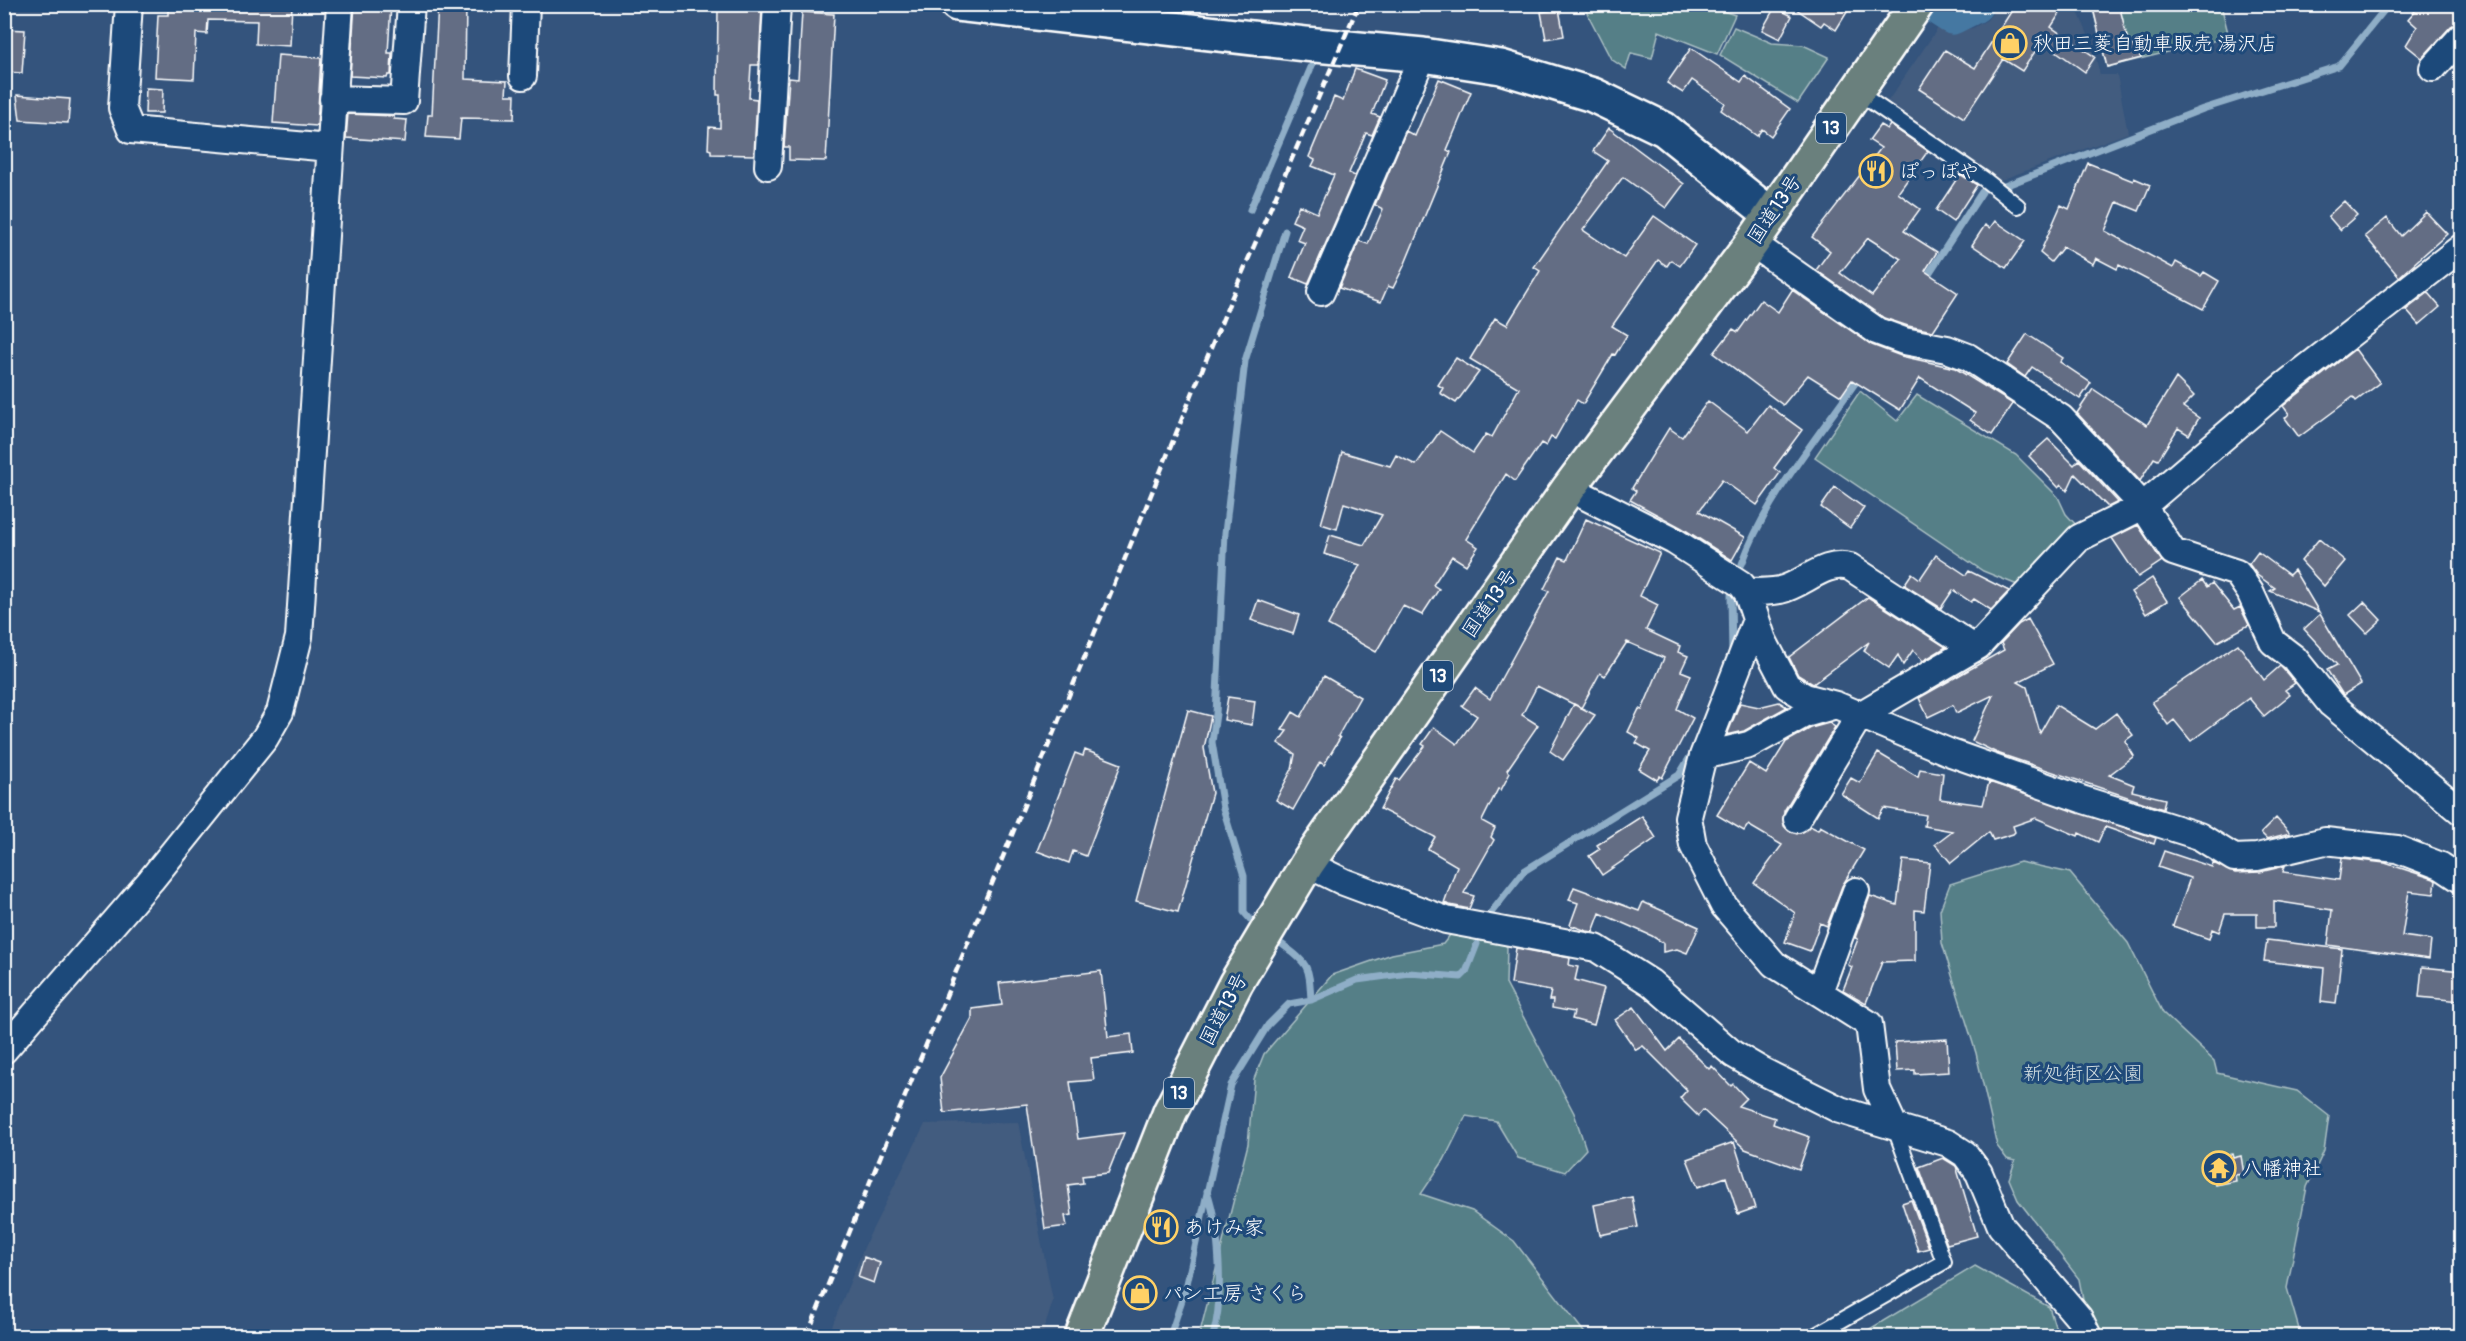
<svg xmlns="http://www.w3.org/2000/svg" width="2466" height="1341" font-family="Pangolin,'Klee One',sans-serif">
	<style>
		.built { fill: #425c7f }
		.green { fill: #547f87; stroke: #aabfc3; stroke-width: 1.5 }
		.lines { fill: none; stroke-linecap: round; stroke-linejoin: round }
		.stream { stroke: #8faec7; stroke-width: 7 }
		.river { stroke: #4578a2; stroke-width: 39 }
		.building { fill: #646d84; stroke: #fff; stroke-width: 1.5; fill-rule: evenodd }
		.lane-casing { stroke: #fff; stroke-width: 18 }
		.street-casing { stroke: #fff; stroke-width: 30 }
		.secondary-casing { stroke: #fff; stroke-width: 38 }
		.highway-casing { stroke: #fff; stroke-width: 38 }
		.lane { stroke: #1f4a7a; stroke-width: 14 }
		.street { stroke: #1f4a7a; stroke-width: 26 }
		.secondary { stroke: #1f4a7a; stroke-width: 33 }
		.highway { stroke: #6a807d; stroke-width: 33 }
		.rail { stroke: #fff; stroke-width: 4.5; stroke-dasharray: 9 4.5; stroke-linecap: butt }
		.labels { text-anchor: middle; stroke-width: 6; stroke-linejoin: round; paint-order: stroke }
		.shield { fill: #1f4a7a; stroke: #bcc9d7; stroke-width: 1.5 }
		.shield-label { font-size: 18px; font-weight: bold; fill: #fff }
		.poi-label { font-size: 20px; fill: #fff; stroke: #1f4a7a; text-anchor: start }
		.street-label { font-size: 20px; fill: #fff; stroke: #1f4a7a }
		.park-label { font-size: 20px; fill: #d4dfe1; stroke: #1f4a7a }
	</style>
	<rect width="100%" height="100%" fill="#34547d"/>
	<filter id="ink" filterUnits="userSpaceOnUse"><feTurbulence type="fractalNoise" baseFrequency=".0167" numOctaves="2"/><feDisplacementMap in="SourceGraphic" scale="12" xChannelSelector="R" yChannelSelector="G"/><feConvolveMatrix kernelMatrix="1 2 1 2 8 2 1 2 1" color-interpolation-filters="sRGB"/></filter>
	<g filter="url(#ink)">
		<path class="built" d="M1999 5H2075L2093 46 2100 75H2117L2128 133 1998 181 1888 101 1938 28 1955 31 1973 28 1987 20Z
			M1018 1122 1053 1301 1042 1336H828L867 1240 925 1124Z"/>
		<path class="green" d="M1583 5H1706L1735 15 1717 54 1659 31 1652 58 1631 53 1626 69 1611 59Z
			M2092 5H2221L2229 37 2107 67Z
			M1734 27 1772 43 1803 45 1829 57 1798 103 1720 55Z
			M1860 391 1897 421 1917 395 2016 455 2058 497 2066 514 2077 526 2020 586 1983 571 1815 457Z
			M2020 862 2070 873 2128 943 2163 1013 2214 1061 2217 1073 2297 1091 2329 1116 2324 1151 2307 1187 2287 1288 2301 1336H2090L2079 1279 2018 1200 2009 1179 2015 1161 2007 1159 1997 1146 1976 1053 1942 943 1940 910 1950 884Z
			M1454 930 1493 931 1507 947 1506 984 1574 1113 1586 1149 1565 1172 1518 1158 1496 1121 1466 1116 1444 1160 1421 1194 1472 1211 1514 1241 1587 1336H1199L1248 1144 1254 1079 1264 1054 1332 975 1392 954 1443 944Z
			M1975 1266 2049 1307 2058 1336H1858Z"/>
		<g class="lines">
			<path class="stream" d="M2002 187 2203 109 2339 66 2389 4
				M1250 210 1313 63
				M1924 281 1982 192
				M1742 564C1765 499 1821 433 1860 376
				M1731 595 1732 656
				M1490 914 1524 871 1679 775 1693 752
				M1255 925 1244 912V876L1223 808 1212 742 1216 714 1225 533 1245 361 1285 231
				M1311 1000 1357 980 1409 973 1461 977 1466 972 1477 944
				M1207 1191C1220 1229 1224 1298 1213 1336
				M1172 1336V1330L1186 1288 1231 1085 1268 1025 1289 1004 1311 1000C1309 967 1310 965 1283 945"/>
			<path class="river" d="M1935 4 1952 15 1974 4"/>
		</g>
		<path class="building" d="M168 4H292L290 46 256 44 257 21 208 20 207 34 196 33 194 79 155 77 158 15H168Z
			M355 4H391L388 53H392L391 75H388L387 78 350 76Z
			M438 4H466L465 79 507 81 506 95H515L514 119 461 118 459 139 426 137 428 115H432Z
			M1789 4H1852L1836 30 1824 22 1821 26Z
			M2016 4H2066L2051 27 2095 57 2085 72 2042 41 2022 71 2003 59 1964 118 1919 89 1945 50 1975 68Z
			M2092 4H2119L2127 37 2141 58 2107 67Z
			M2421 4H2462V21L2451 26 2422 58 2406 45 2417 27 2408 19Z
			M718 7 762 8 759 65H751L749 98 757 99 754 155 711 154V150L708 149 709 127 720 128V95H717Z
			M1775 7 1792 16 1780 39 1762 30Z
			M1559 9 1564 36 1546 39 1541 12Z
			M802 12 834 14 826 161 789 160V147H784L789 78 798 79Z
			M4 29 25 30 22 73 4 72Z
			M1691 48 1741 82 1745 76 1790 109 1771 136 1762 129 1757 136 1721 110 1725 103 1692 80 1683 93 1667 83Z
			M278 55 321 58 317 126 273 123Z
			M1355 69 1385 80 1372 114 1380 117 1372 135 1366 133 1349 173 1355 176 1308 284 1291 277 1305 243 1297 240 1303 226 1292 221 1299 205 1317 213 1334 175 1312 166 1315 160 1309 157 1334 97 1343 101Z
			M1439 79 1471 92 1447 150 1451 152 1404 266 1393 288 1388 286 1381 302 1339 288 1359 241 1368 244 1383 209 1375 205 1406 131 1415 136Z
			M146 88 163 89 162 113H145Z
			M17 95 70 99 68 123 20 120Z
			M348 114 394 116V119L407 120 405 142 346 138Z
			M1880 125 1887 129 1890 125 1928 151 1898 193 1920 209 1904 231 1937 252 1925 271 1958 293 1933 331 1908 326 1884 318 1816 270 1830 251 1812 237 1881 148 1869 140ZM1868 238 1901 259 1872 296 1840 273Z
			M1609 128 1684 184 1666 208 1623 177 1583 230 1624 258 1654 216 1695 245 1680 266 1671 260 1667 266 1658 260 1612 326 1627 335 1615 355 1613 354 1583 404 1577 400 1555 439 1551 437 1546 446 1541 443 1515 481 1506 474 1466 539 1478 547 1466 565 1452 556 1433 585 1439 589 1422 615 1403 606 1376 652 1328 625 1360 565 1324 554 1330 535 1364 545 1382 515 1344 503 1337 529 1321 524 1342 452 1390 466 1396 455 1416 465 1440 431 1473 453 1486 434 1492 437 1519 388 1470 359 1495 318 1507 325 1540 271 1534 267 1608 161 1593 151Z
			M2088 163 2133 181 2134 178 2150 185 2139 211 2117 202 2105 231 2173 268 2176 262 2201 276 2204 272 2219 281 2203 309 2119 265 2117 269 2096 258 2093 264 2063 247 2051 262 2040 253 2061 205 2069 209Z
			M1960 174 1977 185 1953 222 1936 210Z
			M2344 201 2357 215 2340 230 2328 216Z
			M2426 212 2447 234 2399 277 2365 236 2387 218 2401 236Z
			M1995 221 2025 241 2006 268 1972 245 1985 225 1990 228Z
			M1792 290 1872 345 1901 356 1955 368 2013 404 1992 435 1970 420 1975 413 1920 378 1900 410 1852 380 1841 396 1808 375 1783 405 1714 353 1733 329 1738 332 1761 300 1778 312Z
			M2428 293 2440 307 2419 325 2406 310Z
			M2027 334 2063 358 2060 362 2091 383 2080 399 2032 367 2025 377 2007 364Z
			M2355 349 2380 383 2356 401 2353 397 2299 437 2285 418 2289 414 2283 406Z
			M1456 358 1479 372 1456 403 1440 393 1443 388 1438 385Z
			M2176 378 2194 396 2183 407 2199 418 2189 435 2178 428 2158 460 2154 458 2140 481 2077 413 2093 389 2147 425Z
			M1708 401 1748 431 1768 405 1802 430 1774 468 1780 473 1757 505 1722 480 1699 511 1745 537 1732 560 1682 528 1630 500 1636 491 1632 488 1669 428 1682 437Z
			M2048 439 2074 465 2079 460 2118 502 2108 507 2075 474 2067 491 2061 484 2058 487 2029 456Z
			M1835 487 1864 508 1850 528 1821 507Z
			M1586 519 1660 553 1640 596 1658 605 1646 630 1680 646 1678 652 1688 656 1681 671 1691 675 1677 709 1693 718 1662 778 1660 776 1657 780 1639 769 1650 751 1636 743 1639 738 1628 732 1639 709 1642 710 1664 658 1627 642 1605 676 1600 673 1581 708 1537 686 1522 715 1538 725 1507 770 1510 773 1501 790 1498 789 1482 821 1495 828 1491 837 1494 840 1464 893 1474 896 1469 909 1450 905 1444 903 1457 866 1428 849 1435 837 1380 809 1396 779 1399 780 1425 746 1422 744 1434 727 1457 744 1477 716 1462 706 1475 688 1490 699 1549 591 1544 589 1560 557 1567 560Z
			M2138 525 2162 561 2138 577 2112 538Z
			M2319 539 2345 561 2324 586 2301 561Z
			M2258 552 2289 575 2294 570 2319 612 2270 591 2275 588 2257 575 2249 564Z
			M1936 555 1966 575 1969 571 2009 591 1991 610 1974 599 1971 602 1953 590 1941 608 1904 585 1912 573 1920 579Z
			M2152 578 2167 601 2146 614 2131 592Z
			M2202 580 2207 587 2212 583 2234 610 2240 607 2249 625 2217 642 2180 597Z
			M1868 597 1946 647 1923 661 1913 650 1903 665 1898 655 1889 668 1864 651 1869 642 1813 684 1798 675 1789 657Z
			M1258 600 1299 615 1293 634 1251 620Z
			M2364 602 2381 620 2367 633 2350 615Z
			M2320 614 2361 684 2343 695 2327 670 2337 665 2304 629Z
			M2028 619 2053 664 2018 682 2027 687 2040 733 2056 705 2095 729 2116 713 2133 735 2125 741 2134 756 2109 775 2134 785 2132 791 2165 799 2163 809 1997 753 1972 741 1993 695 1956 713 1953 705 1928 717 1919 698 2004 650 2001 643 2019 624Z
			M2238 644 2264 680 2280 666 2283 669 2295 683 2285 690 2290 695 2264 716 2249 698 2191 741 2174 720 2168 725 2152 702Z
			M1324 676 1360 697 1338 736 1340 738 1324 765 1320 762 1293 810 1276 800 1292 769 1295 754 1278 743 1287 731 1282 730 1293 712 1301 717Z
			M1228 697 1255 701 1252 725 1224 720Z
			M1779 702 1787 707 1744 731 1727 735 1740 703 1759 707Z
			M1574 704 1595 715 1563 760 1550 751Z
			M1188 710 1211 716 1204 748 1212 793 1178 912 1136 901Z
			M1829 723 1835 727 1784 811V826L1789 831 1797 834 1810 826 1818 830 1820 826 1864 850 1842 886 1827 926 1820 923 1810 951 1785 942 1795 913 1754 883 1782 845 1748 825 1744 831 1717 815 1749 763 1766 774 1786 742 1811 728Z
			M1085 750 1121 764 1086 856 1073 851 1069 863 1037 851 1075 753 1083 756Z
			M1878 753 1918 777 1920 769 1943 773 1940 799 1983 805 1989 782 2156 838 2154 844 2105 827 2098 842 2079 833 2078 836 2036 818 2013 826 2015 832 2013 834 1993 840 1989 832 1951 863 1935 844 1952 831 1924 826 1926 815 1884 808 1878 818 1841 794 1851 778 1860 783Z
			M1642 816 1656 838 1602 875 1589 856 1600 849 1597 845Z
			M2276 818 2290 833 2267 839 2261 833Z
			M2164 851 2212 867 2213 863 2235 873 2260 872 2285 866 2283 872 2339 880 2342 858 2385 863 2434 879 2436 881 2434 894 2409 891 2402 936 2431 940 2429 959 2328 945 2332 910 2274 901V927H2257V914H2225L2219 932 2212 929 2209 939 2173 926 2190 878 2158 867Z
			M1903 860 1930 863 1924 911 1915 910V961L1882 962 1866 1003 1843 990 1852 967 1848 965 1858 939 1855 938 1870 896 1897 905Z
			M1574 887 1639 911 1643 902 1699 927 1687 953 1677 949 1663 952V943L1652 936 1600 913 1593 932 1587 931 1570 925 1578 903 1569 900Z
			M2267 940 2342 949 2336 1004 2321 1002 2324 968 2264 961Z
			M1516 948 1570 958 1569 965 1578 967 1575 980 1604 988 1594 1025 1572 1019 1574 1012 1552 1008 1553 1000H1549L1551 991 1511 984Z
			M2422 967 2462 971 2461 1001 2419 997Z
			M1101 971 1108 1037 1131 1034 1133 1053 1091 1058 1094 1080 1070 1082 1078 1139 1124 1133 1108 1173 1082 1176 1083 1183 1068 1185 1072 1215 1065 1216 1067 1226 1045 1229 1027 1104 944 1113 940 1078 972 1018V1009L1002 1005 999 983Z
			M1634 1007 1667 1051 1679 1039 1709 1069 1712 1066 1731 1086 1733 1084 1746 1098 1738 1106 1775 1118 1773 1124 1810 1137 1799 1169 1745 1149 1703 1110 1698 1116 1680 1098 1687 1090 1643 1046 1636 1050 1615 1020Z
			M1947 1039 1949 1072 1915 1074V1070L1897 1071 1895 1042Z
			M1734 1142 1755 1208 1738 1214 1726 1177 1698 1187 1687 1159Z
			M2232 1154 2233 1158 2241 1156 2244 1174 2235 1175 2236 1181 2215 1185 2211 1157Z
			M1943 1158 1956 1166 1977 1236 1947 1244 1919 1167Z
			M1632 1197 1638 1227 1600 1235 1594 1205Z
			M1911 1200 1929 1248 1918 1251 1902 1203Z
			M864 1257 880 1263 874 1283 858 1277Z"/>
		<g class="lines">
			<defs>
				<path id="lane" d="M1856 91 1984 179 2018 206
					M1814 1336 1944 1262 1894 1126"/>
				<path id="street" d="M129 4 122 108 131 130 330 148
					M2433 68 2462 36
					M523 76 526 4
					M333 99 404 101 411 4
					M768 166 777 4
					M1752 243 1877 331 1904 341 1947 349 1968 357 2061 418 2143 506 2173 552 2237 573 2250 592 2273 642 2294 658 2331 704 2462 812
					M1321 292 1423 55
					M1569 488 1674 541 1741 584 1747 592 1763 640 1787 686 1805 697 1836 705 1951 753 2084 800 2199 836 2234 858 2257 857 2325 841 2397 849 2441 866 2462 880
					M1747 592C1758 592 1770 592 1780 590 1805 584 1824 560 1850 567L1974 648
					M1836 705 1805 714 1749 745 1703 756 1688 817 1693 845 1724 906 1774 964 1869 1024 1877 1089 1894 1126
					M1703 756 1756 620
					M1797 819 1860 715 1978 646 2079 538 2143 506 2286 384 2462 247
					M1307 864 1344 882 1446 920 1596 948 1651 983 1733 1054 1762 1071 1840 1110 1948 1143 1965 1154 1979 1173 2001 1226 2079 1318 2088 1336
					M1819 992 1856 891
					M4 1050 151 880 265 738 280 712 299 637 340 4"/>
				<path id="secondary" d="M957 4 1305 44 1423 55 1501 67 1593 95 1664 129 1770 214"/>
				<path id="highway" d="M1082 1336 1170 1112 1236 983 1307 864 1569 488 1752 243 1917 4"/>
			</defs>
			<use href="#lane" class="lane-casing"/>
			<use href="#street" class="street-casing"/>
			<use href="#secondary" class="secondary-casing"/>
			<use href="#highway" class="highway-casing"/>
			<use href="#lane" class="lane"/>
			<use href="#street" class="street"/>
			<use href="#secondary" class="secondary"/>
			<use href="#highway" class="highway"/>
			<path class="rail" d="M807 1336 1231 299 1359 4"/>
		</g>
	</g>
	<defs>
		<symbol id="shop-ring" viewBox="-11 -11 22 22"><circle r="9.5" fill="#1f4a7a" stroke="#ffd166" stroke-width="1.5"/><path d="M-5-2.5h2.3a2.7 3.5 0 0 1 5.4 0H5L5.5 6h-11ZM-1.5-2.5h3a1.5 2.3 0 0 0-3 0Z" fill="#ffd166"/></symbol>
		<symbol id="restaurant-ring" viewBox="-11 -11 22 22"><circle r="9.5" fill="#1f4a7a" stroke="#ffd166" stroke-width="1.5"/><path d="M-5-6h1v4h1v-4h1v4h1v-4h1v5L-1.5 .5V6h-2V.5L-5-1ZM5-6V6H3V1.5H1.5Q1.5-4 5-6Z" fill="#ffd166"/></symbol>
		<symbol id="temple-ring" viewBox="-11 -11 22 22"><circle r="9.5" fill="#1f4a7a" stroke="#ffd166" stroke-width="1.5"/><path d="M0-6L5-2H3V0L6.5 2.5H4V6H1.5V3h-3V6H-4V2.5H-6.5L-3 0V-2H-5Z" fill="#ffd166"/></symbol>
	</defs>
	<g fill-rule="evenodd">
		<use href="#shop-ring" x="1991" y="24" width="38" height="38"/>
		<use href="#restaurant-ring" x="1857" y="152" width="38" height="38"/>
		<use href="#temple-ring" x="2200" y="1149" width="38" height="38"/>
		<use href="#restaurant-ring" x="1142" y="1208" width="38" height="38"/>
		<use href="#shop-ring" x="1121" y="1274" width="38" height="38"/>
	</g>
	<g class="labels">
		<g class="shield">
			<rect x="1816" y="113" width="30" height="30" rx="4.5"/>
			<rect x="1423" y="661" width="30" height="30" rx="4.5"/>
			<rect x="1164" y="1078" width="30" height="30" rx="4.5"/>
		</g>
		<g class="shield-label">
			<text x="1831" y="134">13</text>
			<text x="1438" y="682">13</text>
			<text x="1179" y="1099">13</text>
		</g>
		<g class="poi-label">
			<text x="2033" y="50">秋田三菱自動車販売 湯沢店</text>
			<text x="1899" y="178">ぽっぽや</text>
			<text x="2242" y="1175">八幡神社</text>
			<text x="1184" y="1234">あけみ家</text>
			<text x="1163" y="1300">パン工房 さくら</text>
		</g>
		<g class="street-label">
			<text transform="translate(1774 209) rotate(-56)" y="7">国道13号</text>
			<text transform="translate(1489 603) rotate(-55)" y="7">国道13号</text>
			<text transform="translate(1223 1009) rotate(-62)" y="7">国道13号</text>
		</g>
		<g class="park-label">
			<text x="2083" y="1080">新処街区公園</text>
		</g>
	</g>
	<rect width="2466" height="1341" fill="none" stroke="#1f4a7a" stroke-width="24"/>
	<rect x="12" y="12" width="2442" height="1317" fill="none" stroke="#fff" stroke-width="2" filter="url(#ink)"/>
</svg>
